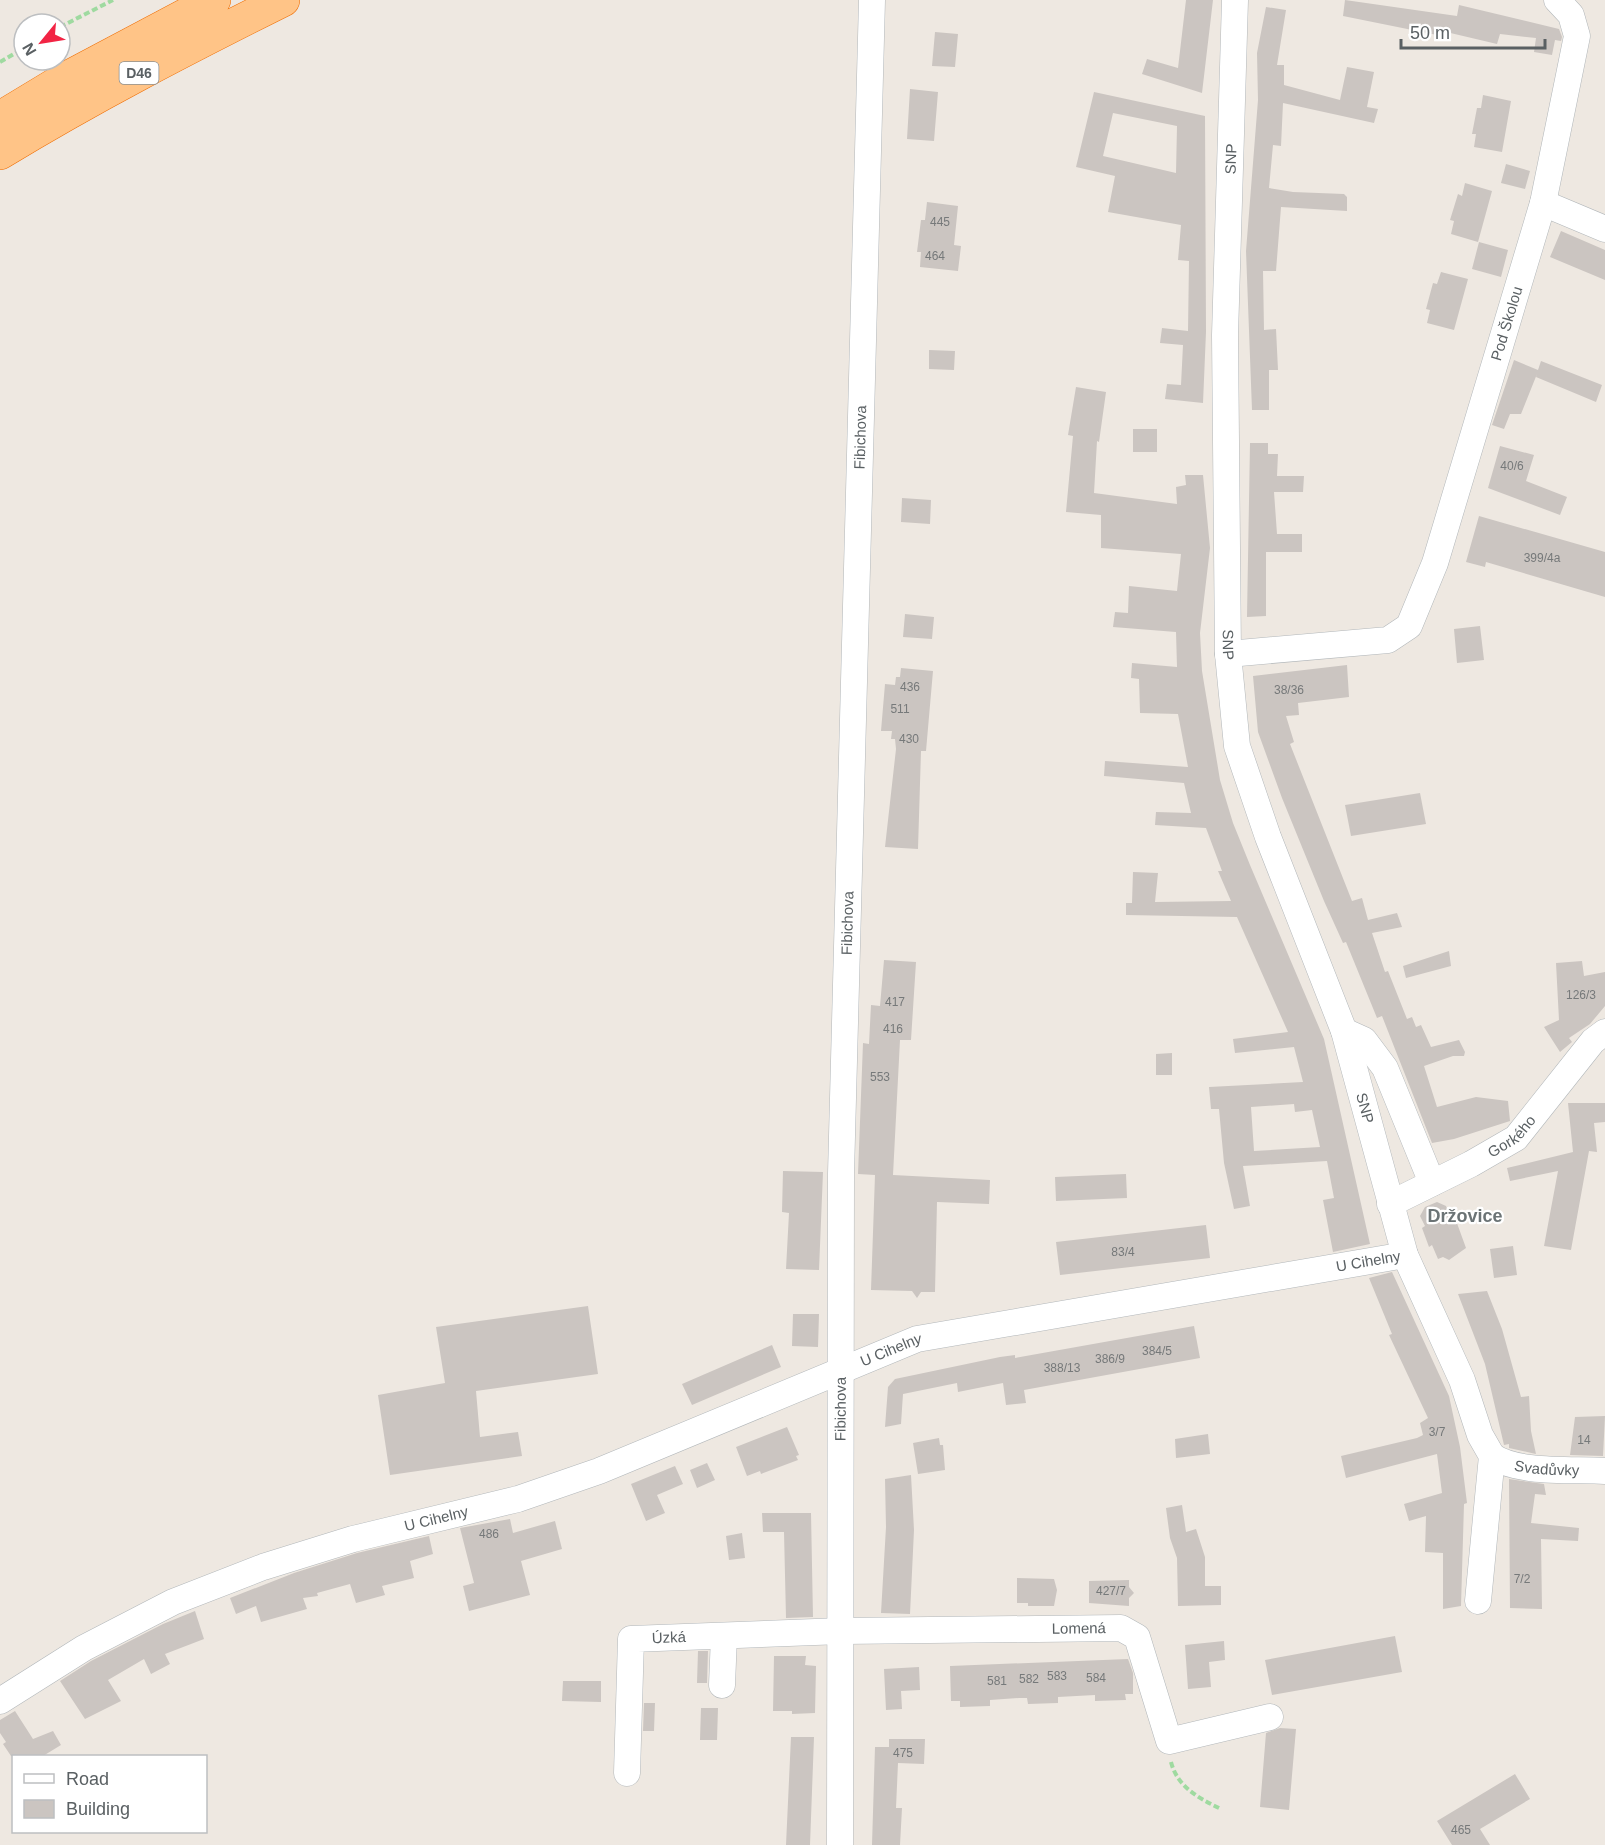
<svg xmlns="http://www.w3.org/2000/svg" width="1605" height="1845" font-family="Arial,sans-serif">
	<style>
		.building { fill: #cbc5c1; fill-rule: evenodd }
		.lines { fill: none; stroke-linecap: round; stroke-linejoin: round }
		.minor-casing { stroke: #b2b7ba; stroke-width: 27 }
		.highway-casing { stroke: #ef6c00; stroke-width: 34 }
		.path { stroke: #9fdaa0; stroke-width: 4; stroke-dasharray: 6 3; stroke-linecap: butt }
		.minor { stroke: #fff; stroke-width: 26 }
		.highway { stroke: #ffc487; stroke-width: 33 }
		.labels { text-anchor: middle; stroke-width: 4.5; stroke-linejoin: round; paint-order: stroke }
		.number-label { font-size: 12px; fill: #76797a }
		.shield { fill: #fff; stroke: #8c9092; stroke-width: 1.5 }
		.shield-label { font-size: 14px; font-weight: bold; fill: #5a6063 }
		.street-label { font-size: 15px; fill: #5a6063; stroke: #fff }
		.quarter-label { font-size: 18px; font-weight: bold; fill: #6b7375; stroke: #fff }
	</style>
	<rect width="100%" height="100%" fill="#eee8e1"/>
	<path class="building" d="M1186 0H1213L1202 93 1142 74 1147 59 1178 68Z
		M1345 0 1457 16 1459 5 1559 29 1562 37 1561 41 1555 40 1552 55 1534 52 1536 38 1500 34 1497 44 1442 31V36L1343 16Z
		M1266 7 1286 10 1277 65H1284V85L1340 100 1347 67 1374 72 1367 107 1378 109 1374 123 1283 103 1281 146 1273 145 1269 188 1293 192 1344 194 1347 197V211L1281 207 1276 271H1263L1264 330 1276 329 1278 370H1269V410H1252L1246 251 1258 100 1257 53Z
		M935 32 958 34 955 67 932 66Z
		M910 89 938 92 934 141 907 139Z
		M1094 92 1205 116 1206 332 1203 403 1165 399 1167 384 1181 385 1183 345 1160 343 1162 328 1188 331 1189 261 1178 260 1181 225 1108 212 1115 176 1076 167ZM1113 113 1177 126 1176 173 1103 156Z
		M1483 95 1511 101 1502 152 1474 147 1476 134H1472L1477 108H1481Z
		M1506 164 1530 171 1525 189 1501 183Z
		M1465 183 1492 191 1478 242 1451 234 1454 221 1450 220 1458 194 1462 196Z
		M927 202 958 206 954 245 961 246 958 271 920 267 921 252H917L921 220H925Z
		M1561 231 1605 250V280L1550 257Z
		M1479 242 1508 250 1501 277 1472 269Z
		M1441 272 1468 279 1454 330 1427 323 1430 310 1426 309 1433 283 1437 284Z
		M929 350 955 351 954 370 929 369Z
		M1514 360 1538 370 1541 361 1602 385 1596 402 1536 377 1537 374 1521 414H1510L1504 429 1492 425Z
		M1076 387 1106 392 1099 442 1097 441 1094 493 1177 504 1176 487 1186 485 1185 475H1203L1210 548 1200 633 1202 671 1220 780 1233 823 1250 865 1324 1039 1370 1244 1333 1252 1323 1200 1334 1198 1327 1161 1243 1166 1250 1206 1234 1209 1224 1163 1219 1109H1211L1209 1087 1303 1082 1294 1047 1235 1053 1233 1039 1288 1032 1237 917 1126 915V903H1132L1133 872 1158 873 1155 902 1231 901 1218 871H1222L1206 828 1155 825 1156 812 1191 813 1184 783 1104 776 1105 761 1188 767 1178 714 1140 713 1139 679 1131 678 1132 663 1177 667 1176 632 1113 627 1115 612 1128 613 1129 586 1177 591 1181 554 1101 548V515L1066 512 1073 436 1068 435ZM1294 1104 1295 1112 1312 1110 1320 1147 1254 1151 1251 1107Z
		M1133 429H1157V452H1133Z
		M1250 443H1268V454H1278L1277 476H1304L1303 492H1274L1277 534H1302V552H1266V616L1247 617Z
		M1500 446 1534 455 1526 481 1567 497 1560 515 1488 488Z
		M902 498 931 500 930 524 901 522Z
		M1479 516 1605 552V597L1486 562 1485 567 1466 562Z
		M905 614 934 617 932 639 903 637Z
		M1480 626 1484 660 1457 663 1454 629Z
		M1347 665 1349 697 1298 703 1299 715 1286 716 1294 742 1290 744 1352 901 1362 898 1368 920 1397 913 1402 927 1372 933 1385 972 1388 971 1407 1019 1412 1017 1416 1027 1421 1025 1431 1047 1459 1040 1465 1052 1464 1056H1453L1424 1066 1437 1107 1476 1097 1508 1101 1510 1121 1454 1139 1432 1143 1382 1016 1377 1018 1346 942 1343 943 1324 901 1282 798 1258 732 1253 676Z
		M901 668 933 671 926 751H921L918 849 885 847 896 749 895 739H891L892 731H881L885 684 895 685 896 677H900Z
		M1420 793 1426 824 1351 836 1345 805Z
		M1449 951 1451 966 1406 978 1403 966Z
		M884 960 916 962 911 1040H900L893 1175 990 1180 989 1204 937 1202 935 1292H921L917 1298 912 1291 871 1290 875 1175 858 1174 863 1043 869 1044 871 1005 880 1006Z
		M1582 961 1584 976 1605 972V1006L1590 1024 1569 1038 1572 1042 1560 1052 1544 1027 1559 1020 1556 963Z
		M1172 1053V1075H1156V1054Z
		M1568 1103H1605V1122L1594 1123 1597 1152 1589 1151 1571 1250 1544 1246 1558 1171 1510 1181 1507 1168 1573 1152Z
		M783 1171 823 1172 819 1270 786 1269 789 1213 782 1212Z
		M1126 1174 1127 1198 1056 1201 1055 1177Z
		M1437 1202 1446 1206 1450 1216 1454 1215 1466 1248 1449 1260 1443 1257 1438 1259 1432 1245 1429 1247 1422 1228 1425 1226 1420 1216 1425 1207Z
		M1206 1225 1210 1258 1060 1275 1056 1242Z
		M1513 1246 1517 1275 1494 1278 1490 1249Z
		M1392 1272 1449 1396 1460 1447 1467 1503 1464 1504 1461 1606 1443 1609V1553L1425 1552 1426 1516 1409 1521 1404 1504 1442 1493 1437 1454 1346 1478 1341 1456 1417 1438 1423 1435 1420 1423 1428 1418 1389 1335 1392 1334 1369 1278Z
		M1487 1291 1502 1329 1521 1397 1529 1396 1531 1431 1536 1454 1509 1448V1444L1504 1445 1485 1364 1458 1294Z
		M588 1306 598 1374 476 1391 480 1437 518 1432 522 1456 390 1475 378 1395 445 1383 436 1327Z
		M793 1314H819L818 1347 792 1346Z
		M1194 1326 1200 1358 1024 1390 1026 1403 1006 1405 1003 1383 958 1392 957 1383 903 1394 901 1424 885 1427 888 1387 895 1379 1000 1357 1015 1355V1358Z
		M772 1345 781 1367 692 1405 682 1384Z
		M1605 1416 1603 1456 1570 1455 1575 1417Z
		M787 1427 799 1455 796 1456 798 1460 761 1474 760 1471 747 1476 736 1447Z
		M1208 1434 1210 1454 1176 1458 1175 1439Z
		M939 1438 940 1445H943L945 1470 918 1474 913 1443Z
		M707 1463 715 1480 697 1488 690 1470Z
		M675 1466 683 1484 657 1495 665 1513 646 1521 631 1484Z
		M911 1475 914 1530 910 1614 881 1613 886 1527 885 1479Z
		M1509 1479 1544 1484 1546 1495 1535 1494 1531 1523 1579 1528 1578 1541 1541 1539 1542 1609 1510 1608Z
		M1182 1505 1186 1532 1196 1529 1205 1557V1586H1221V1605L1178 1606 1177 1558 1170 1538 1166 1508Z
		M762 1513H811L813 1617 786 1618 784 1532H763Z
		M510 1519 513 1533 555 1521 562 1549 521 1561 530 1595 469 1611 463 1586 474 1583 460 1528Z
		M742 1533 745 1558 729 1560 726 1536Z
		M429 1536 433 1554 410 1561 414 1578 382 1586 385 1595 356 1603 350 1584 317 1593 318 1596 303 1598 307 1609 261 1622 256 1606 236 1614 230 1598 294 1573 357 1553Z
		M1017 1578 1054 1579 1057 1590 1054 1606H1028V1603H1017Z
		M1129 1580V1587L1134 1593 1129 1598V1606L1089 1603V1581Z
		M195 1611 204 1639 165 1654 170 1664 151 1674 144 1659 108 1680 121 1701 85 1719 60 1681 91 1661 163 1624Z
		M1395 1636 1402 1672 1272 1695 1265 1660Z
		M1224 1641 1225 1660 1209 1662 1211 1687 1188 1689 1185 1645Z
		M698 1651H708L707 1683H697Z
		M774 1656H806L805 1665 816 1666 815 1713 792 1714V1711H773Z
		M1128 1659 1133 1673V1694H1125L1126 1700 1095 1701V1695L1058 1697V1703L1028 1704 1027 1698H1019L990 1700V1706L960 1707V1701H951L950 1666Z
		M919 1667 920 1690 901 1691 902 1709 886 1710 884 1669Z
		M563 1681H601V1702L562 1701Z
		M644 1703H655L654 1731H643Z
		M701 1708H718L717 1740H700Z
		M15 1711 33 1739 53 1731 61 1745 43 1756H11L3 1744 6 1742 0 1733V1720Z
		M1280 1728 1296 1729 1289 1810 1260 1807 1266 1733Z
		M791 1737H814L810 1845H786Z
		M889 1739H925L924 1764 898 1763 896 1808H902L900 1845H872L875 1747H889Z
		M1515 1774 1530 1799 1480 1829 1490 1845H1452L1437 1821Z"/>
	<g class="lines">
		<defs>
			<g id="minor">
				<path id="s1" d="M1235 0 1225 335 1228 654 1237 746 1268 837 1344 1031 1405 1255 1462 1380 1480 1435 1492 1456 1478 1601"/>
				<path d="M1543 203 1605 229"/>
				<path id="s2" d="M1228 654 1388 640 1409 626 1435 563 1543 203 1577 36 1571 15 1557 0"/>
				<path d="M1344 1031 1364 1040 1385 1068 1432 1183"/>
				<path id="s3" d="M1390 1204 1471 1164 1516 1138 1593 1041 1605 1032"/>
				<path id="s4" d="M1492 1456C1519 1474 1572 1469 1605 1471"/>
				<path d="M722 1685 724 1636"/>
				<path id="s5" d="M0 1701 84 1648 173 1602 263 1567 353 1539 518 1499 599 1471 917 1339 1405 1255"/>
				<path id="s6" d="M627 1773 631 1639 842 1631 1121 1628 1137 1637 1169 1741 1270 1717"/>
				<path id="s7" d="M840 1845 841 1174 872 0"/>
			</g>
			<path id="highway" d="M0 118 63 80 214 0
				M0 153C92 97 187 48 283 0"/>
		</defs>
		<use href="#minor" class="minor-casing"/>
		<use href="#highway" class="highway-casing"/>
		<path class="path" d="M60 27 113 0
			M0 62 24 48
			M1171 1762C1177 1786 1198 1798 1219 1808"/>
		<use href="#minor" class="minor"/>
		<use href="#highway" class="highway"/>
	</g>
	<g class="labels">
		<g class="number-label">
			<text x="940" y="226">445</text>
			<text x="935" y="260">464</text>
			<text x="1512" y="470">40/6</text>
			<text x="1542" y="562">399/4a</text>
			<text x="910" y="691">436</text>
			<text x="1289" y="694">38/36</text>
			<text x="900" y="713">511</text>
			<text x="909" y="743">430</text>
			<text x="1581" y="999">126/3</text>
			<text x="895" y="1006">417</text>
			<text x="893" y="1033">416</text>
			<text x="880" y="1081">553</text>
			<text x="1123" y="1256">83/4</text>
			<text x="1157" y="1355">384/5</text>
			<text x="1110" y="1363">386/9</text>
			<text x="1062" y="1372">388/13</text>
			<text x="1437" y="1436">3/7</text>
			<text x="1584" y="1444">14</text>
			<text x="489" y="1538">486</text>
			<text x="1522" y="1583">7/2</text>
			<text x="1111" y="1595">427/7</text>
			<text x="1057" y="1680">583</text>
			<text x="1096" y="1682">584</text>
			<text x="1029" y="1683">582</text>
			<text x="997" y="1685">581</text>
			<text x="903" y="1757">475</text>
			<text x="1461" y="1834">465</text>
		</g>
		<rect class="shield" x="119.5" y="62" width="39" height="22" rx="4.5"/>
		<g class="shield-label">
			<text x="139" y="78">D46</text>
		</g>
		<g class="street-label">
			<text transform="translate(1231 159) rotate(-88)" y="5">SNP</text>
			<text dy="5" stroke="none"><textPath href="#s2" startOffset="504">Pod Školou</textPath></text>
			<text dy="5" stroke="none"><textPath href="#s7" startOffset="1408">Fibichova</textPath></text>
			<text dy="5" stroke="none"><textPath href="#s1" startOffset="645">SNP</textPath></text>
			<text dy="5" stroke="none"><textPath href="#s7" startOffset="922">Fibichova</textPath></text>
			<text dy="5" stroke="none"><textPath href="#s1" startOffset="1131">SNP</textPath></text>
			<text dy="5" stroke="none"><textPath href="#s3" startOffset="140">Gorkého</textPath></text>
			<text dy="5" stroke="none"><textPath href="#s5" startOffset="1448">U Cihelny</textPath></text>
			<text dy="5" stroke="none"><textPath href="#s5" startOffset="962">U Cihelny</textPath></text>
			<text dy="5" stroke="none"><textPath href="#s7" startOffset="436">Fibichova</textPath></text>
			<text dy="5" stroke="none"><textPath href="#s4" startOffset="57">Svadůvky</textPath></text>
			<text dy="5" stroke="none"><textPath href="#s5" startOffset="476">U Cihelny</textPath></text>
			<text dy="5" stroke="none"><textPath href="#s6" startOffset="582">Lomená</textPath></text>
			<text dy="5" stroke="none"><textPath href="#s6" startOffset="172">Úzká</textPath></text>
		</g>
		<g class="quarter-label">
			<text x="1465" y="1222">Držovice</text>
		</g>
	</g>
	<rect x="12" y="1755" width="195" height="78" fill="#ffffff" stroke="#bdbfc1" stroke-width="1.5"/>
	<rect x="24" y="1774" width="30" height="9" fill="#ffffff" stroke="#bdbfc1" stroke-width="1.5"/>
	<text x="66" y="1785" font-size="18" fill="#5a6063">Road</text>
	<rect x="24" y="1800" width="30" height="18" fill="#cbc5c1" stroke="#bdbfc1" stroke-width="1.5"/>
	<text x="66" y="1815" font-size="18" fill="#5a6063">Building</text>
	<g transform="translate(42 42) rotate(240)"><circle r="28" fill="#ffffff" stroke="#bdbfc1" stroke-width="1.5"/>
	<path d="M0-4.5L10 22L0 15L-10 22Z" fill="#f22444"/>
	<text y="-9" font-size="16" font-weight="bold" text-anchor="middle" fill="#5a6063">N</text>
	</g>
	<path d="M1401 39v9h144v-9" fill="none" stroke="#5a6063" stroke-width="3"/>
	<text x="1410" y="39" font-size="18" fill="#5a6063" stroke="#ffffff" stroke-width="4.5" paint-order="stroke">50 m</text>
</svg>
